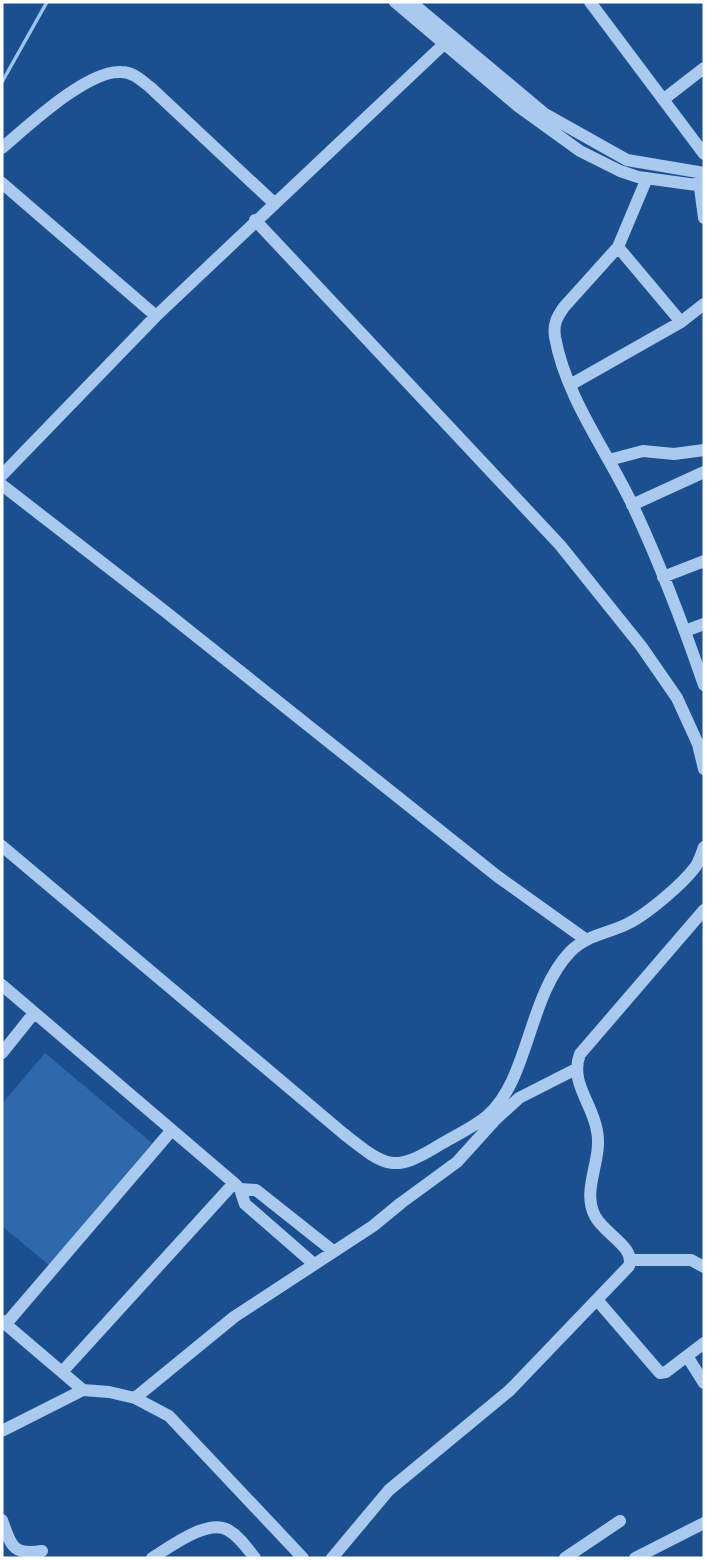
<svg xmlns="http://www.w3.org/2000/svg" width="706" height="1560" font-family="'Fira Sans Condensed',sans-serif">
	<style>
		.green { fill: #2e69ad }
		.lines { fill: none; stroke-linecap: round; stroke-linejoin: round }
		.stream { stroke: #9cc4f0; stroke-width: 3.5 }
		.minor { stroke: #a9c9ee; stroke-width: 12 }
	</style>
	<rect width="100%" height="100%" fill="#1b4f8f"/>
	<path class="green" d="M45 1053 152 1143 49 1265 2 1226V1104Z"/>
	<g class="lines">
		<path class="stream" d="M2 82 47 2"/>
		<path class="minor" d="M395 2 519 107 580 151 620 171 638 177 704 186
			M411 2 545 114 627 160 704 173
			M590 2 704 154
			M664 99 704 68
			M2 148C28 126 87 70 121 72 133 72 141 80 150 87L274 203
			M647 178 618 247 564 307C557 317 553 324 555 337 566 398 607 451 633 506 660 564 683 624 704 685
			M699 180 704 218
			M2 183 156 316
			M255 220 560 545 641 646 677 698 698 744 704 769
			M618 247 681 322
			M570 385 681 322 704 304
			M609 460 643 451 674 454 704 450
			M2 475 156 316 444 44
			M2 485 162 609 497 876 585 939
			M632 505 704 472
			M663 577 704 561
			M685 631 704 624
			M2 846 344 1134C386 1167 393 1174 441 1144 456 1135 474 1127 487 1116 529 1080 528 996 570 952 586 935 607 934 627 924 646 915 683 884 696 866 699 861 702 853 704 847
			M2 985 234 1183 240 1189 245 1204 314 1264
			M2 1053 34 1013
			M240 1189 256 1190 333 1251
			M631 1260H691L704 1267
			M598 1301 660 1373 666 1372 704 1343
			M2 1321 83 1390
			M5 1325 171 1131
			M687 1356 704 1383
			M62 1372 234 1183
			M135 1398 234 1317 373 1226 401 1203 457 1162 496 1119 519 1098 576 1069
			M2 1431 83 1390 109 1392 135 1398 169 1416 303 1558
			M2 1520C11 1545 12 1556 42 1551
			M152 1558C170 1547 208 1518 228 1530 240 1537 247 1548 255 1558
			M332 1558 389 1490 509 1391 629 1266C636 1247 604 1234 595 1216 581 1190 603 1159 597 1131 593 1104 569 1082 580 1054L704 910
			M565 1558 620 1521
			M635 1558 704 1523"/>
	</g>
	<rect width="706" height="1560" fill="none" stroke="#ffffff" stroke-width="7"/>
</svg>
